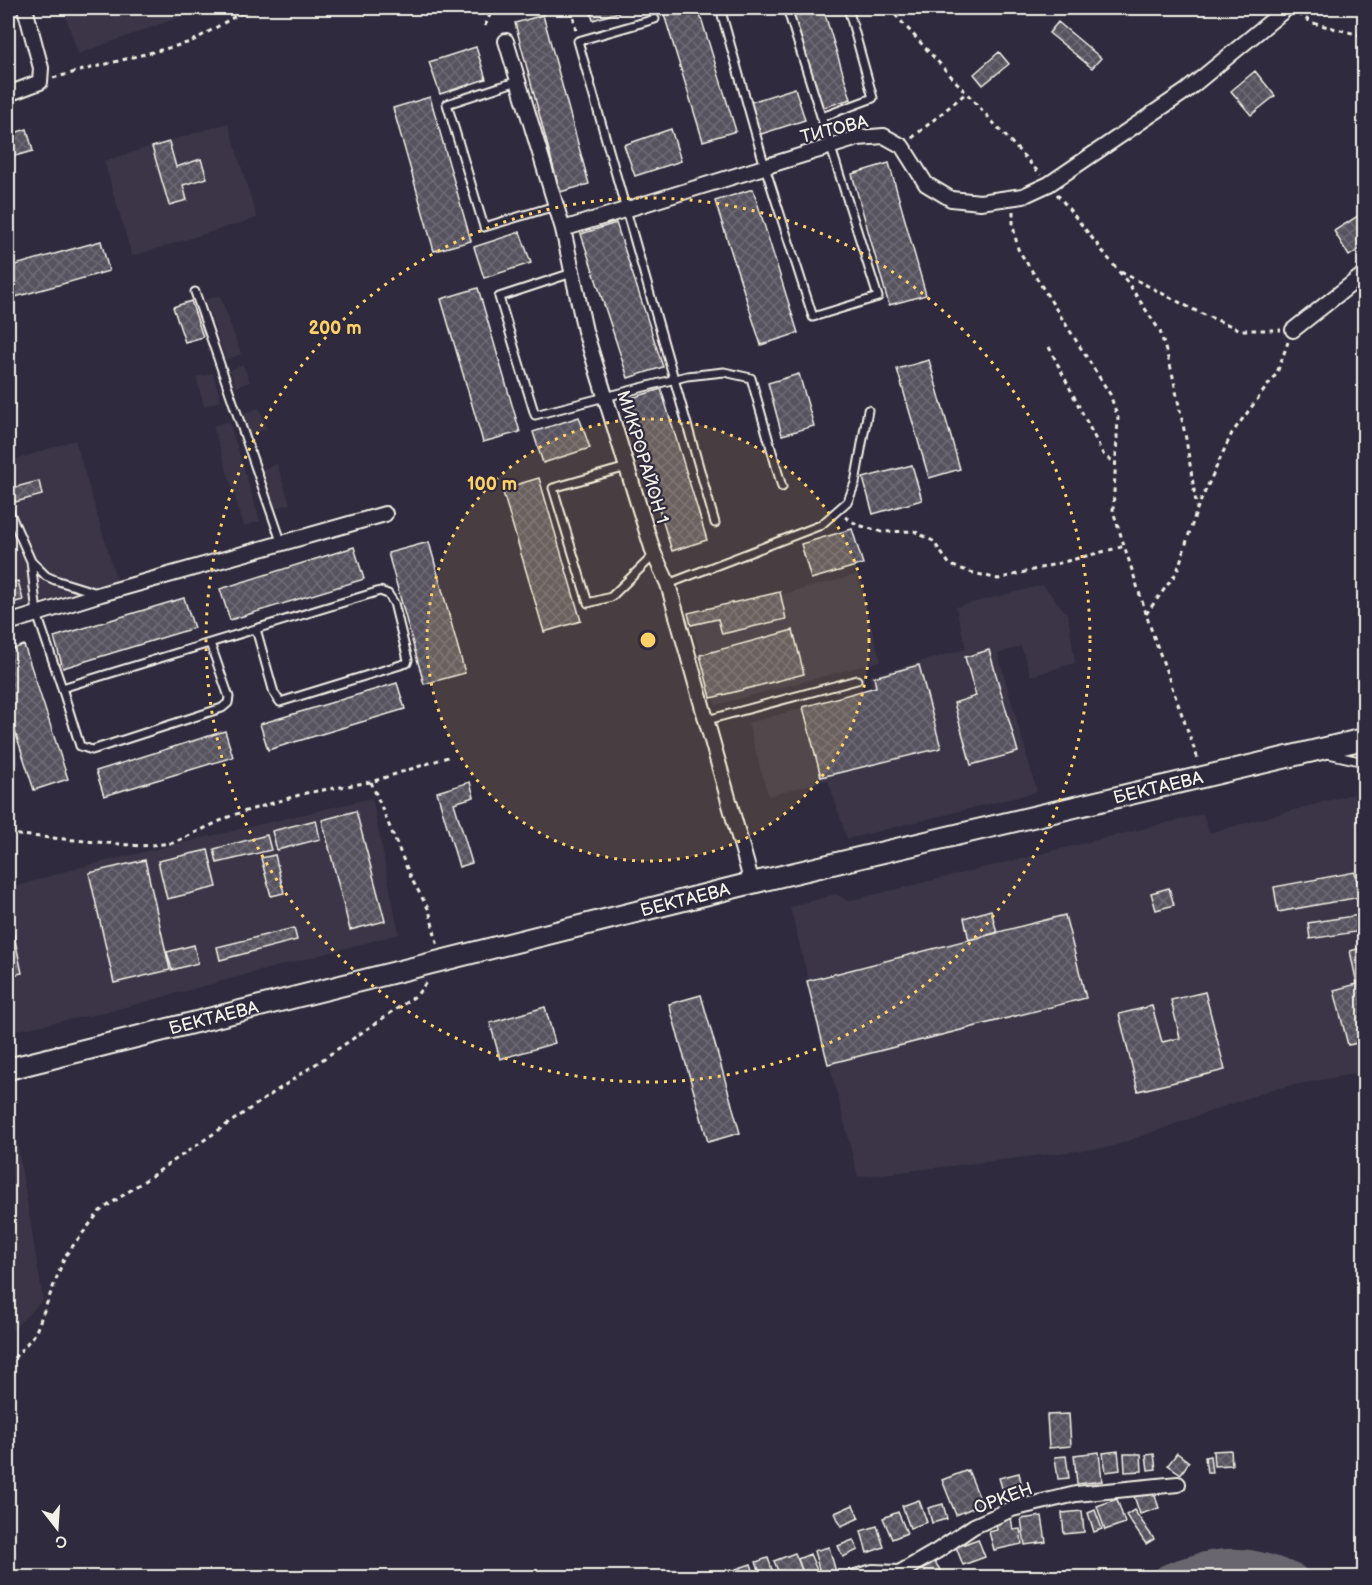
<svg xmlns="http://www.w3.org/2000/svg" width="1372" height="1585" font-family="'Balsamiq Sans',sans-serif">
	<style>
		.built { fill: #3b3647 }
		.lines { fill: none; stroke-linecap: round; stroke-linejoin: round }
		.river { stroke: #6a6670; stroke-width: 27 }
		.building { fill: url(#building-cross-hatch); stroke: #f4f1e8; stroke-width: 1.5 }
		.lane-casing { stroke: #f4f1e8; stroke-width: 11 }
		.street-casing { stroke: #f4f1e8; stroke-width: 18 }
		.secondary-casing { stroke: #f4f1e8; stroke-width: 24 }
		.path { stroke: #f4f1e8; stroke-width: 3; stroke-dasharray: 4.5 4.5; stroke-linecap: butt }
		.lane { stroke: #2f2a3d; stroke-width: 7 }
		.street { stroke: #2f2a3d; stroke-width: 14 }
		.secondary { stroke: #2f2a3d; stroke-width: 20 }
		.ring { fill: none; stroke: #ffd166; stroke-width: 3; stroke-dasharray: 3 6 }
		.labels { text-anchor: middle; stroke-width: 4.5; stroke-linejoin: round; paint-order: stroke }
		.street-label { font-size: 18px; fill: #f4f1e8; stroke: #2f2a3d }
		.centre { fill: #ffd166; stroke: #2f2a3d; stroke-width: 3 }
		.ring-label { font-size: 18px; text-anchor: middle; font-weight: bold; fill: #ffd166; stroke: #2f2a3d; stroke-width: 4.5; stroke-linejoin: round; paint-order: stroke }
	</style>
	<defs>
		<pattern id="building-cross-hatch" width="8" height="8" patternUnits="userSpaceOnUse" patternTransform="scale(1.5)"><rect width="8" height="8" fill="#56525f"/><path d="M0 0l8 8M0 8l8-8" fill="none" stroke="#6f6b76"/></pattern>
	</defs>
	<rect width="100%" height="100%" fill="#2f2a3d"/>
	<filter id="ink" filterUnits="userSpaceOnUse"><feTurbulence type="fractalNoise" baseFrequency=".0167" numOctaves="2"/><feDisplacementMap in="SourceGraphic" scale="12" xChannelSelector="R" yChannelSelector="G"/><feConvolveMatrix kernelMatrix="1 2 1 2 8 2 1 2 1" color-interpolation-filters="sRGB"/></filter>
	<g filter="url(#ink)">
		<path class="built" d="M63 8H205L78 54Z
			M228 123 257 218 132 256 104 161Z
			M220 295 241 354 226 360 205 300Z
			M243 365 250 382 236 387 230 370Z
			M213 373 221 401 204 406 196 377Z
			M259 408 267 429 249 435 241 414Z
			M229 421 260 521 244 526 213 426Z
			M75 440 117 581 8 611V462Z
			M277 464 290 504 274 509 261 470Z
			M857 575 881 661 716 705 689 618Z
			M1043 585 1068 615 1075 663 1031 676 1021 646 998 654 1037 792 847 839 828 780 768 796 748 723 873 689 869 676 966 649 956 607Z
			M8 723 20 764 8 768Z
			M1364 791V1072L1273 1089 1111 1147 858 1177 790 907 836 894 848 901 1203 814 1209 833Z
			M372 798 399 934 107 1012 8 1032V889L76 868Z
			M13 1116 43 1300 8 1334V1117Z"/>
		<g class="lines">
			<path class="river" d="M1167 1578C1174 1574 1182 1572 1189 1570 1230 1557 1256 1561 1295 1578"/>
		</g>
		<path class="building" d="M589 8H632L593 20Z
			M662 8H698L736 131 703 141Z
			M790 8H823L851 99 821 108Z
			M543 15 589 184 560 192 515 23Z
			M1058 22 1101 58 1092 68 1049 33Z
			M476 47 486 79 440 94 429 62Z
			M999 52 1009 64 983 85 974 74Z
			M1255 71 1275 96 1251 115 1231 91Z
			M795 88 805 120 758 135 748 103Z
			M430 97 471 241 434 251 393 108Z
			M27 129 33 151 8 158V135Z
			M671 129 681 161 635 176 624 145Z
			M169 142 176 167 201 159 207 178 183 185 187 200 169 205 152 147Z
			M889 163 926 295 889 305 852 174Z
			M753 189 798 333 761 345 715 201Z
			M1364 212V246L1349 256 1334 231Z
			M616 223 663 367 628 378 581 234Z
			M520 232 531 263 484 278 474 247Z
			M101 241 109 271 8 299V267Z
			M478 288 520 432 483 442 441 299Z
			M191 301 203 337 185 342 173 307Z
			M929 360 960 469 929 478 897 369Z
			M799 374 814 426 782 435 768 383Z
			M661 389 707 540 672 551 625 400Z
			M579 417 590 448 543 463 533 432Z
			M912 465 922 500 873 514 863 478Z
			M539 478 581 621 544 632 502 489Z
			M39 481 42 495 15 502 12 488Z
			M852 529 863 564 811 579 801 544Z
			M429 542 465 673 424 684 388 553Z
			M354 547 364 579 230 620 220 589Z
			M18 581 23 600 8 604V583Z
			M780 592 786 619 722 634 718 619 691 625 688 613Z
			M184 598 194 628 63 668 54 637Z
			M793 630 804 674 711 698 700 655Z
			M24 645 68 779 34 790 8 710V651Z
			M989 650 1018 752 971 765 954 703 976 696 965 657Z
			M919 665 941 748 821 777 803 707 876 687 874 677Z
			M397 683 405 709 268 750 260 724Z
			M225 731 233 757 104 796 96 771Z
			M470 782 474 797 454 803 472 863 459 867 437 792Z
			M356 811 385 921 350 930 322 820Z
			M316 820 320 839 277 850 272 831Z
			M267 835 271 850 217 863 214 849Z
			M208 850 217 887 167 899 158 861Z
			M275 855 284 893 271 896 261 858Z
			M145 860 170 970 114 983 89 873Z
			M1355 872 1360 897 1278 912 1274 887Z
			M1169 888 1174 905 1156 910 1151 893Z
			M8 907 22 973 8 976Z
			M991 910 997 933 969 940 964 918Z
			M1065 915 1086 998 828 1064 807 981Z
			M1359 915 1362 931 1310 939 1308 923Z
			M294 928 297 940 220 960 217 947Z
			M194 945 198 963 172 970 167 952Z
			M1364 947V1067L1358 1043 1348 1045 1334 990 1357 984 1350 951Z
			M1205 992 1225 1070 1138 1091 1119 1014 1152 1006 1162 1042 1180 1038 1171 1000Z
			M701 995 740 1133 708 1142 669 1004Z
			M545 1007 555 1043 500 1059 490 1023Z
			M1069 1414 1071 1446 1049 1448 1047 1415Z
			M1231 1450 1232 1465 1214 1466 1213 1451Z
			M1118 1451 1120 1470 1106 1472 1103 1453Z
			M1099 1452 1102 1481 1077 1484 1074 1455Z
			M1177 1453 1189 1462 1181 1474 1168 1465Z
			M1124 1454H1141L1142 1471 1125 1472Z
			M1154 1454 1156 1469 1148 1470 1146 1455Z
			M1066 1456 1069 1478 1058 1479 1055 1457Z
			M1210 1456 1212 1473H1207L1205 1457Z
			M968 1470 982 1504 956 1515 942 1480Z
			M1019 1473 1022 1486 1003 1491 999 1478Z
			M1153 1490 1159 1508 1140 1514 1134 1496Z
			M1117 1499 1125 1523 1105 1530 1097 1506Z
			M919 1500 927 1522 910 1528 902 1506Z
			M943 1504 947 1519 932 1523 928 1508Z
			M853 1505 859 1518 841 1526 835 1513Z
			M1095 1510 1102 1529 1094 1532 1088 1513Z
			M1134 1510 1154 1539 1146 1544 1126 1515Z
			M1082 1511 1084 1532 1064 1534 1062 1513Z
			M898 1512 907 1533 892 1539 883 1518Z
			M1042 1516 1046 1542 1025 1545 1021 1519Z
			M1011 1517 1013 1530 1020 1529 1022 1544 994 1550 989 1532 997 1530 995 1519Z
			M877 1526 884 1547 867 1553 861 1531Z
			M978 1539 985 1557 963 1565 956 1547Z
			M853 1540 858 1550 843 1557 838 1546Z
			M829 1547 836 1572 821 1576 814 1551Z
			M795 1553 804 1575 799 1578H781L774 1561Z
			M810 1554 817 1570 804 1575 798 1559Z
			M768 1558 775 1578H762L756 1562Z
			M932 1558 943 1574 938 1578H914L911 1573Z
			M751 1564 756 1578H739L736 1569Z
			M731 1569 733 1578H718L717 1574Z"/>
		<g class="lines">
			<defs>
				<path id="lane" d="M720 8 765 167 813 317 878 297 787 8
					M655 19 578 41 715 523
					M518 81 447 104 484 227 555 206
					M822 117 873 98 848 8
					M572 273 499 297 535 415 687 376 724 372 751 378 782 487
					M195 292 282 544
					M627 467 553 488 588 603 611 597 654 555
					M8 509 31 561 37 614 62 688 380 591 388 594 394 603 408 660 407 663 280 702 274 693 256 629
					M31 561 46 576 55 580 97 593
					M668 584 821 525 848 501 855 483 868 410
					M62 688 80 746 92 750 222 708 228 703 229 697 210 643
					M707 720 857 680
					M1328 754 1364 762"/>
				<path id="street" d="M506 41 563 229 585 331 641 513 654 554 668 584 752 883
					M8 94 40 82 41 68 25 8
					M563 229 858 138 884 136 902 146 926 184 951 199 980 202 1023 196 1049 184 1186 91 1287 8
					M1293 330 1364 274
					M8 623 101 594 385 514
					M852 1578 873 1572 899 1573 937 1551 974 1526 1012 1509 1076 1494 1178 1484"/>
				<g id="secondary">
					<path id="s1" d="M8 1069 752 883 1364 739"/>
				</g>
			</defs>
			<use href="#lane" class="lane-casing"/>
			<use href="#street" class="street-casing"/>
			<use href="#secondary" class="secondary-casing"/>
			<path class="path" d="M572 8 576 32
				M889 8 1041 175
				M1298 14 1313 23 1364 36
				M485 26 493 8
				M53 78 191 42 239 14 260 8
				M912 138 966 93
				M1057 194 1128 283 1160 331 1172 372 1186 439 1197 509
				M1013 211V226L1018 249 1110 394 1118 418 1113 511 1150 626 1199 762
				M1121 272 1200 313 1241 330H1281
				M1049 347 1103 454 1115 464
				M845 517 858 525 882 532 914 531 933 541 950 565 970 572 998 579 1125 546
				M1146 614 1177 572 1197 509 1232 433 1277 373 1288 342
				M371 782 411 878 429 910 438 947
				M8 834 141 846 173 843 233 815 306 793 371 782 451 756
				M8 1365 35 1334 65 1256 100 1211 417 995 427 981"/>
			<use href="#lane" class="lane"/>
			<use href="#street" class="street"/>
			<use href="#secondary" class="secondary"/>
		</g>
	</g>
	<circle cx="648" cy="640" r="221" fill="#ffd166" fill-opacity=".12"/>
	<g class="ring">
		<circle cx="648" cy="640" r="221"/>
		<circle cx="648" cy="640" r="442"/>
	</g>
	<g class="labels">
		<g class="street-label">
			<text transform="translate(834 129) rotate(-14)" y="6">ТИТОВА</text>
			<text transform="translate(643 457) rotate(73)" y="6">МИКРОРАЙОН 1</text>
			<text dy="6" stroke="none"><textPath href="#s1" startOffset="1184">БЕКТАЕВА</textPath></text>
			<text dy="6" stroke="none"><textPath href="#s1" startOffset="698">БЕКТАЕВА</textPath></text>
			<text dy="6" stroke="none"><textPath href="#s1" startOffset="212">БЕКТАЕВА</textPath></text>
			<text transform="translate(1003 1498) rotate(-20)" y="6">ОРКЕН</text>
		</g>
	</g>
	<circle cx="648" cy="640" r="9" class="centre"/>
	<g class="ring-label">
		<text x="335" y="334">200 m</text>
		<text x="492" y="490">100 m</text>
	</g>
	<rect width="1372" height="1585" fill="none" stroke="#2f2a3d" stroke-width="30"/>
	<rect x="15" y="15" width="1342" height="1555" fill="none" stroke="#f4f1e8" stroke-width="2" filter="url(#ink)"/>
	<g transform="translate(57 1528) rotate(163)" stroke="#2f2a3d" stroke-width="4.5" paint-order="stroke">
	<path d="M0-4.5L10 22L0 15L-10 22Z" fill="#f4f1e8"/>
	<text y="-9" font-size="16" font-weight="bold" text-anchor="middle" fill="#f4f1e8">С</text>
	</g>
</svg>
